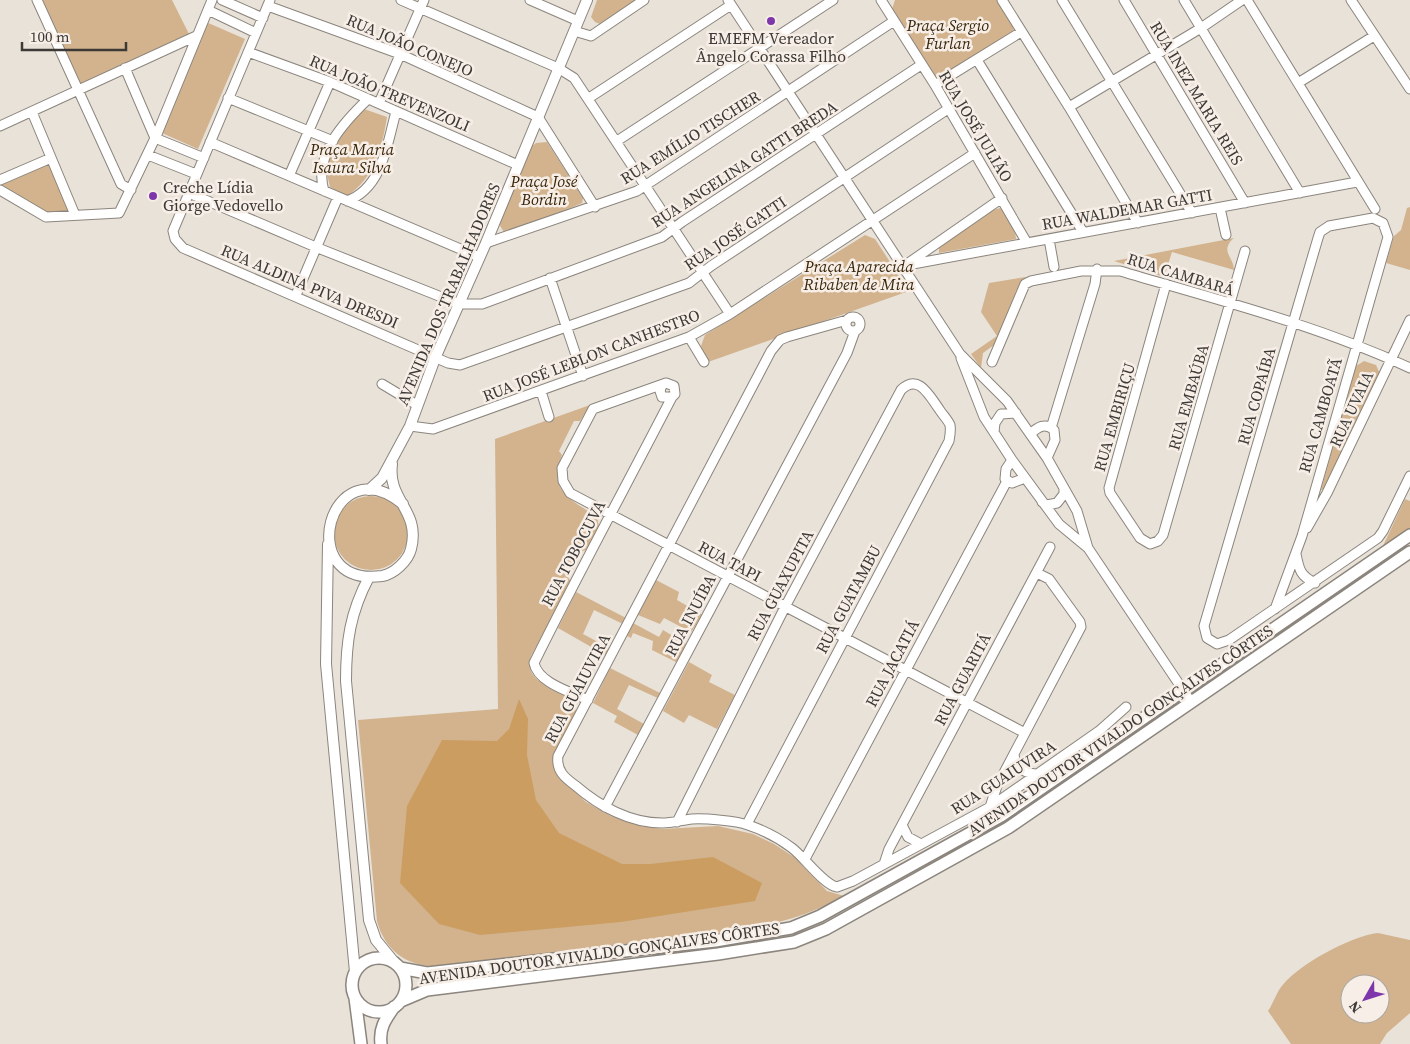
<svg xmlns="http://www.w3.org/2000/svg" width="1410" height="1044" font-family="'Source Serif 4',serif">
	<style>
		.green { fill: #d2b38d; fill-rule: evenodd }
		.forest { fill: #cb9d61 }
		.lines { fill: none; stroke-linecap: round; stroke-linejoin: round }
		.minor-casing { stroke: #8b857d; stroke-width: 11 }
		.tertiary-casing { stroke: #8b857d; stroke-width: 12 }
		.secondary-casing { stroke: #8b857d; stroke-width: 14 }
		.minor { stroke: #fff; stroke-width: 9 }
		.tertiary { stroke: #fff; stroke-width: 10 }
		.secondary { stroke: #fff; stroke-width: 11 }
		.poi-dot { fill: #7e37aa; stroke: #f7efe7; stroke-width: 2 }
		.labels { text-anchor: middle; stroke-width: 5; stroke-linejoin: round; paint-order: stroke }
		.park-label { font-size: 16px; font-style: italic; fill: #39260b; stroke: #f7efe7 }
		.poi-label { font-size: 16px; fill: #3c3936; stroke: #f7efe7 }
		.street-label { font-size: 16px; fill: #3c3936; stroke: #f7efe7 }
	</style>
	<rect width="100%" height="100%" fill="#e9e2d9"/>
	<path class="green" d="M42 0H172L190 36 80 86Z
		M597 0H639L602 25 595 22 591 17Z
		M895 0H999C1005 10 1018 23 1012 34L936 79 892 9Z
		M206 22 245 39 198 149 162 133Z
		M364 109 387 117C382 148 374 178 347 196L330 187 325 165 344 129Z
		M547 142 583 198 582 203 550 217 504 232 499 224 531 147 536 143Z
		M49 161 71 213 48 214 0 185V183Z
		M1410 207V270L1386 263 1394 236 1401 230 1407 208Z
		M1000 208C1007 213 1016 230 1016 239L939 253V248L944 244 990 211Z
		M865 235 875 239 909 291 708 362 701 346 705 335Z
		M1234 238C1219 251 1234 257 1234 270L1172 252 1164 277 1114 261Z
		M1026 277 1016 291 1001 340 983 353 981 368 971 354 997 336 981 312 989 283Z
		M1364 361 1376 365 1380 374 1325 489 1321 490 1356 366Z
		M590 405 580 421H574L559 451 562 455C547 492 571 499 597 517L599 527 588 550 582 551 568 577 571 582 531 656C521 692 578 684 576 713L553 757V764L560 778 586 802 611 816 641 826 662 829 718 826 753 834 774 844 794 857 827 891 844 896C781 932 706 935 635 943 567 951 500 959 432 966 404 965 384 948 377 921L358 720 498 709 495 439Z
		M334 533a37 37 0 1 1 74 0a37 37 0 1 1-74 0Z
		M1405 499 1410 501V528L1382 548Z
		M656 580 679 592 677 600 703 615 691 632 664 618 660 624 638 615Z
		M576 592 626 618 623 624 594 610 583 634 611 649 607 656 558 628Z
		M633 623 659 637 663 630 688 645 678 663 652 650 653 641 633 633 631 638 627 636Z
		M689 662 712 675 709 682 735 695 717 729 689 715 684 723 663 711Z
		M610 668 662 694 660 699 629 685 617 709 644 724 638 735 614 722 617 716 593 703Z
		M1378 933 1410 940V1013L1387 1033 1380 1044H1291L1268 1011C1272 1005 1275 997 1279 990 1294 966 1351 936 1378 933ZM1350 984H1380V1014H1350Z"/>
	<path class="forest" d="M519 699 528 719 527 755 536 800 559 833 622 864H650L713 857 762 883 755 901 621 922 480 935 439 924 400 883 407 806 442 740 497 741 509 729Z"/>
	<g class="lines">
		<defs>
			<path id="minor" d="M37 0 121 184 131 190
				M222 0 263 18
				M270 0 173 231 175 239 183 248 448 363 460 365 689 283 711 266 948 109
				M401 0 558 68 574 78 730 314
				M530 0 578 21
				M728 0 960 354 1007 401 1047 458 1077 511 1088 548
				M881 0 935 85 1027 243
				M1002 0 1069 107 1138 223
				M1062 0 1192 213
				M1124 0 1245 203
				M1184 0 1300 193
				M1247 0 1375 209
				M1351 0 1410 89
				M268 6 400 54 538 117 595 207
				M208 10 256 33
				M574 31 591 36 644 0
				M248 52 330 82 518 165
				M977 60 1083 232
				M125 68 155 138
				M1298 83 1374 36
				M935 85 1021 32
				M228 98 333 141
				M589 98 731 5
				M379 103 424 0
				M1069 107 1201 28 1242 0
				M32 112 75 215
				M0 126 196 36
				M155 138 204 158
				M617 141 833 0
				M210 142 479 257
				M148 155 196 174
				M289 176 330 82
				M0 180 51 158
				M0 190 46 217 119 213 157 134 212 0
				M324 191C313 155 344 122 368 99
				M189 193 318 248 459 304H482L662 237 682 222 921 65
				M347 201C383 188 387 143 396 112
				M1220 208 1226 235
				M1049 239 1054 267
				M486 243 637 191 894 21
				M907 264 1002 198
				M902 266 1357 182
				M550 278 583 376
				M1166 284 1109 488 1110 493 1140 538 1150 544 1158 541 1163 535 1245 251
				M296 295 338 197
				M846 324a7 7 0 1 1 14 0a7 7 0 1 1-14 0Z
				M847 320 787 337 780 340 771 351 558 756C556 771 565 778 576 786 599 806 630 823 662 823 672 823 682 820 692 819 704 818 737 821 748 825 763 830 780 839 792 848 805 858 824 885 837 887L853 881 990 807 1099 731 1126 707
				M689 337 704 362
				M961 358 984 417 1012 460 1059 524 1088 548 1191 702
				M992 362 1025 284 1031 281 1081 271H1120C1218 300 1317 325 1410 368
				M382 384 417 405
				M662 385 660 391 662 397H672
				M541 391 549 417
				M410 426 433 429 689 337 730 314 975 153
				M1051 428 1095 284 1097 269
				M994 432 995 423 1001 414 1016 413
				M1030 434C1038 427 1045 422 1054 430L1055 440 1047 458
				M1012 460 1006 469 1005 479 1012 483 1025 478
				M1042 502 1047 505 1057 503 1064 494V488
				M1307 528 1327 493 1410 320
				M1296 554C1299 569 1300 576 1315 583
				M1275 609 1302 536 1388 237 1383 223 1373 218 1329 226 1320 232 1318 238 1204 626 1207 638 1217 644 1229 640 1378 538 1383 531 1410 476
				M588 700C571 692 538 683 534 663 578 574 626 486 672 397L675 394 674 386 666 383 593 409 562 468 563 481 570 493 1025 733
				M1014 755C1016 768 1023 773 1036 774
				M605 807 847 353 855 331
				M990 807 997 786 1081 627 1080 622 1049 579 1037 573
				M677 822 785 607 901 390C918 373 929 395 939 409 942 414 948 420 950 425 951 431 950 436 949 441L747 824
				M902 825 908 837 921 844
				M805 859 1007 481
				M884 864 889 849 1050 547"/>
			<path id="tertiary" d="M392 464C387 501 421 510 411 549 408 561 394 574 382 576 292 588 329 444 403 504
				M369 490 382 478 410 426 436 356 486 243 587 0
				M328 544 326 664 355 972
				M369 577C350 613 346 642 346 681L369 920 376 940 394 962"/>
			<path id="secondary" d="M352 985a27 27 0 1 1 54 0a27 27 0 1 1-54 0Z
				M400 968 427 973 715 941 791 928 820 916 1001 816 1410 535
				M355 998 361 1044
				M401 1001 427 990 718 954 794 942 826 929 1008 828 1410 552
				M381 1044C379 1028 385 1020 394 1007"/>
		</defs>
		<use href="#minor" class="minor-casing"/>
		<use href="#tertiary" class="tertiary-casing"/>
		<use href="#secondary" class="secondary-casing"/>
		<use href="#minor" class="minor"/>
		<use href="#tertiary" class="tertiary"/>
		<use href="#secondary" class="secondary"/>
	</g>
	<g class="poi-dot">
		<circle cx="771" cy="21" r="5"/>
		<circle cx="153" cy="196" r="5"/>
	</g>
	<g class="labels">
		<g class="park-label">
			<text x="948" y="31">Praça Sergio<tspan x="948" dy="18">Furlan</tspan></text>
			<text x="352" y="155">Praça Maria<tspan x="352" dy="18">Isaura Silva</tspan></text>
			<text x="544" y="187">Praça José<tspan x="544" dy="18">Bordin</tspan></text>
			<text x="859" y="272">Praça Aparecida<tspan x="859" dy="18">Ribaben de Mira</tspan></text>
		</g>
		<g class="poi-label">
			<text x="771" y="44">EMEFM Vereador<tspan x="771" dy="18">Ângelo Corassa Filho</tspan></text>
			<text x="163" y="193" text-anchor="start">Creche Lídia<tspan x="163" dy="18">Giorge Vedovello</tspan></text>
		</g>
		<g class="street-label">
			<text transform="translate(410 45) rotate(23)" y="6">RUA JOÃO CONEJO</text>
			<text transform="translate(390 93) rotate(23)" y="6">RUA JOÃO TREVENZOLI</text>
			<text transform="translate(1197 93) rotate(59)" y="6">RUA INEZ MARIA REIS</text>
			<text transform="translate(976 126) rotate(59)" y="6">RUA JOSÉ JULIÃO</text>
			<text transform="translate(690 137) rotate(-32)" y="6">RUA EMÍLIO TISCHER</text>
			<text transform="translate(744 164) rotate(-33)" y="6">RUA ANGELINA GATTI BREDA</text>
			<text transform="translate(1127 209) rotate(-10)" y="6">RUA WALDEMAR GATTI</text>
			<text transform="translate(735 233) rotate(-34)" y="6">RUA JOSÉ GATTI</text>
			<text transform="translate(1181 274) rotate(17)" y="6">RUA CAMBARÁ</text>
			<text transform="translate(310 286) rotate(23)" y="6">RUA ALDINA PIVA DRESDI</text>
			<text transform="translate(448 294) rotate(-67)" y="6">AVENIDA DOS TRABALHADORES</text>
			<text transform="translate(591 355) rotate(-21)" y="6">RUA JOSÉ LEBLON CANHESTRO</text>
			<text transform="translate(1256 396) rotate(-74)" y="6">RUA COPAÍBA</text>
			<text transform="translate(1188 397) rotate(-74)" y="6">RUA EMBAÚBA</text>
			<text transform="translate(1351 409) rotate(-65)" y="6">RUA UVAIA</text>
			<text transform="translate(1320 415) rotate(-74)" y="6">RUA CAMBOATÃ</text>
			<text transform="translate(1114 417) rotate(-74)" y="6">RUA EMBIRIÇU</text>
			<text transform="translate(573 553) rotate(-62)" y="6">RUA TOBOCUVA</text>
			<text transform="translate(730 561) rotate(28)" y="6">RUA TAPI</text>
			<text transform="translate(780 585) rotate(-62)" y="6">RUA GUAXUPITA</text>
			<text transform="translate(848 599) rotate(-62)" y="6">RUA GUATAMBU</text>
			<text transform="translate(690 615) rotate(-62)" y="6">RUA INUÍBA</text>
			<text transform="translate(892 663) rotate(-62)" y="6">RUA JACATIÁ</text>
			<text transform="translate(962 679) rotate(-62)" y="6">RUA GUARITÁ</text>
			<text transform="translate(577 688) rotate(-62)" y="6">RUA GUAIUVIRA</text>
			<text transform="translate(1120 730) rotate(-34)" y="6">AVENIDA DOUTOR VIVALDO GONÇALVES CÔRTES</text>
			<text transform="translate(1003 777) rotate(-33)" y="6">RUA GUAIUVIRA</text>
			<text transform="translate(599 953) rotate(-8)" y="6">AVENIDA DOUTOR VIVALDO GONÇALVES CÔRTES</text>
		</g>
	</g>
	<g transform="translate(1365 999) rotate(231)"><circle r="24" fill="#f7efe7" stroke="#aca6a0"/>
	<path d="M0-4L9 19L0 12L-9 19Z" fill="#7e37aa"/>
	<text y="-8" font-size="14" font-weight="bold" text-anchor="middle" fill="#3c3936">N</text>
	</g>
	<path d="M22 42v8h104v-8" fill="none" stroke="#3c3936" stroke-width="2.5"/>
	<text x="30" y="42" font-size="15" fill="#3c3936" stroke="#f7efe7" stroke-width="4" paint-order="stroke">100 m</text>
</svg>
